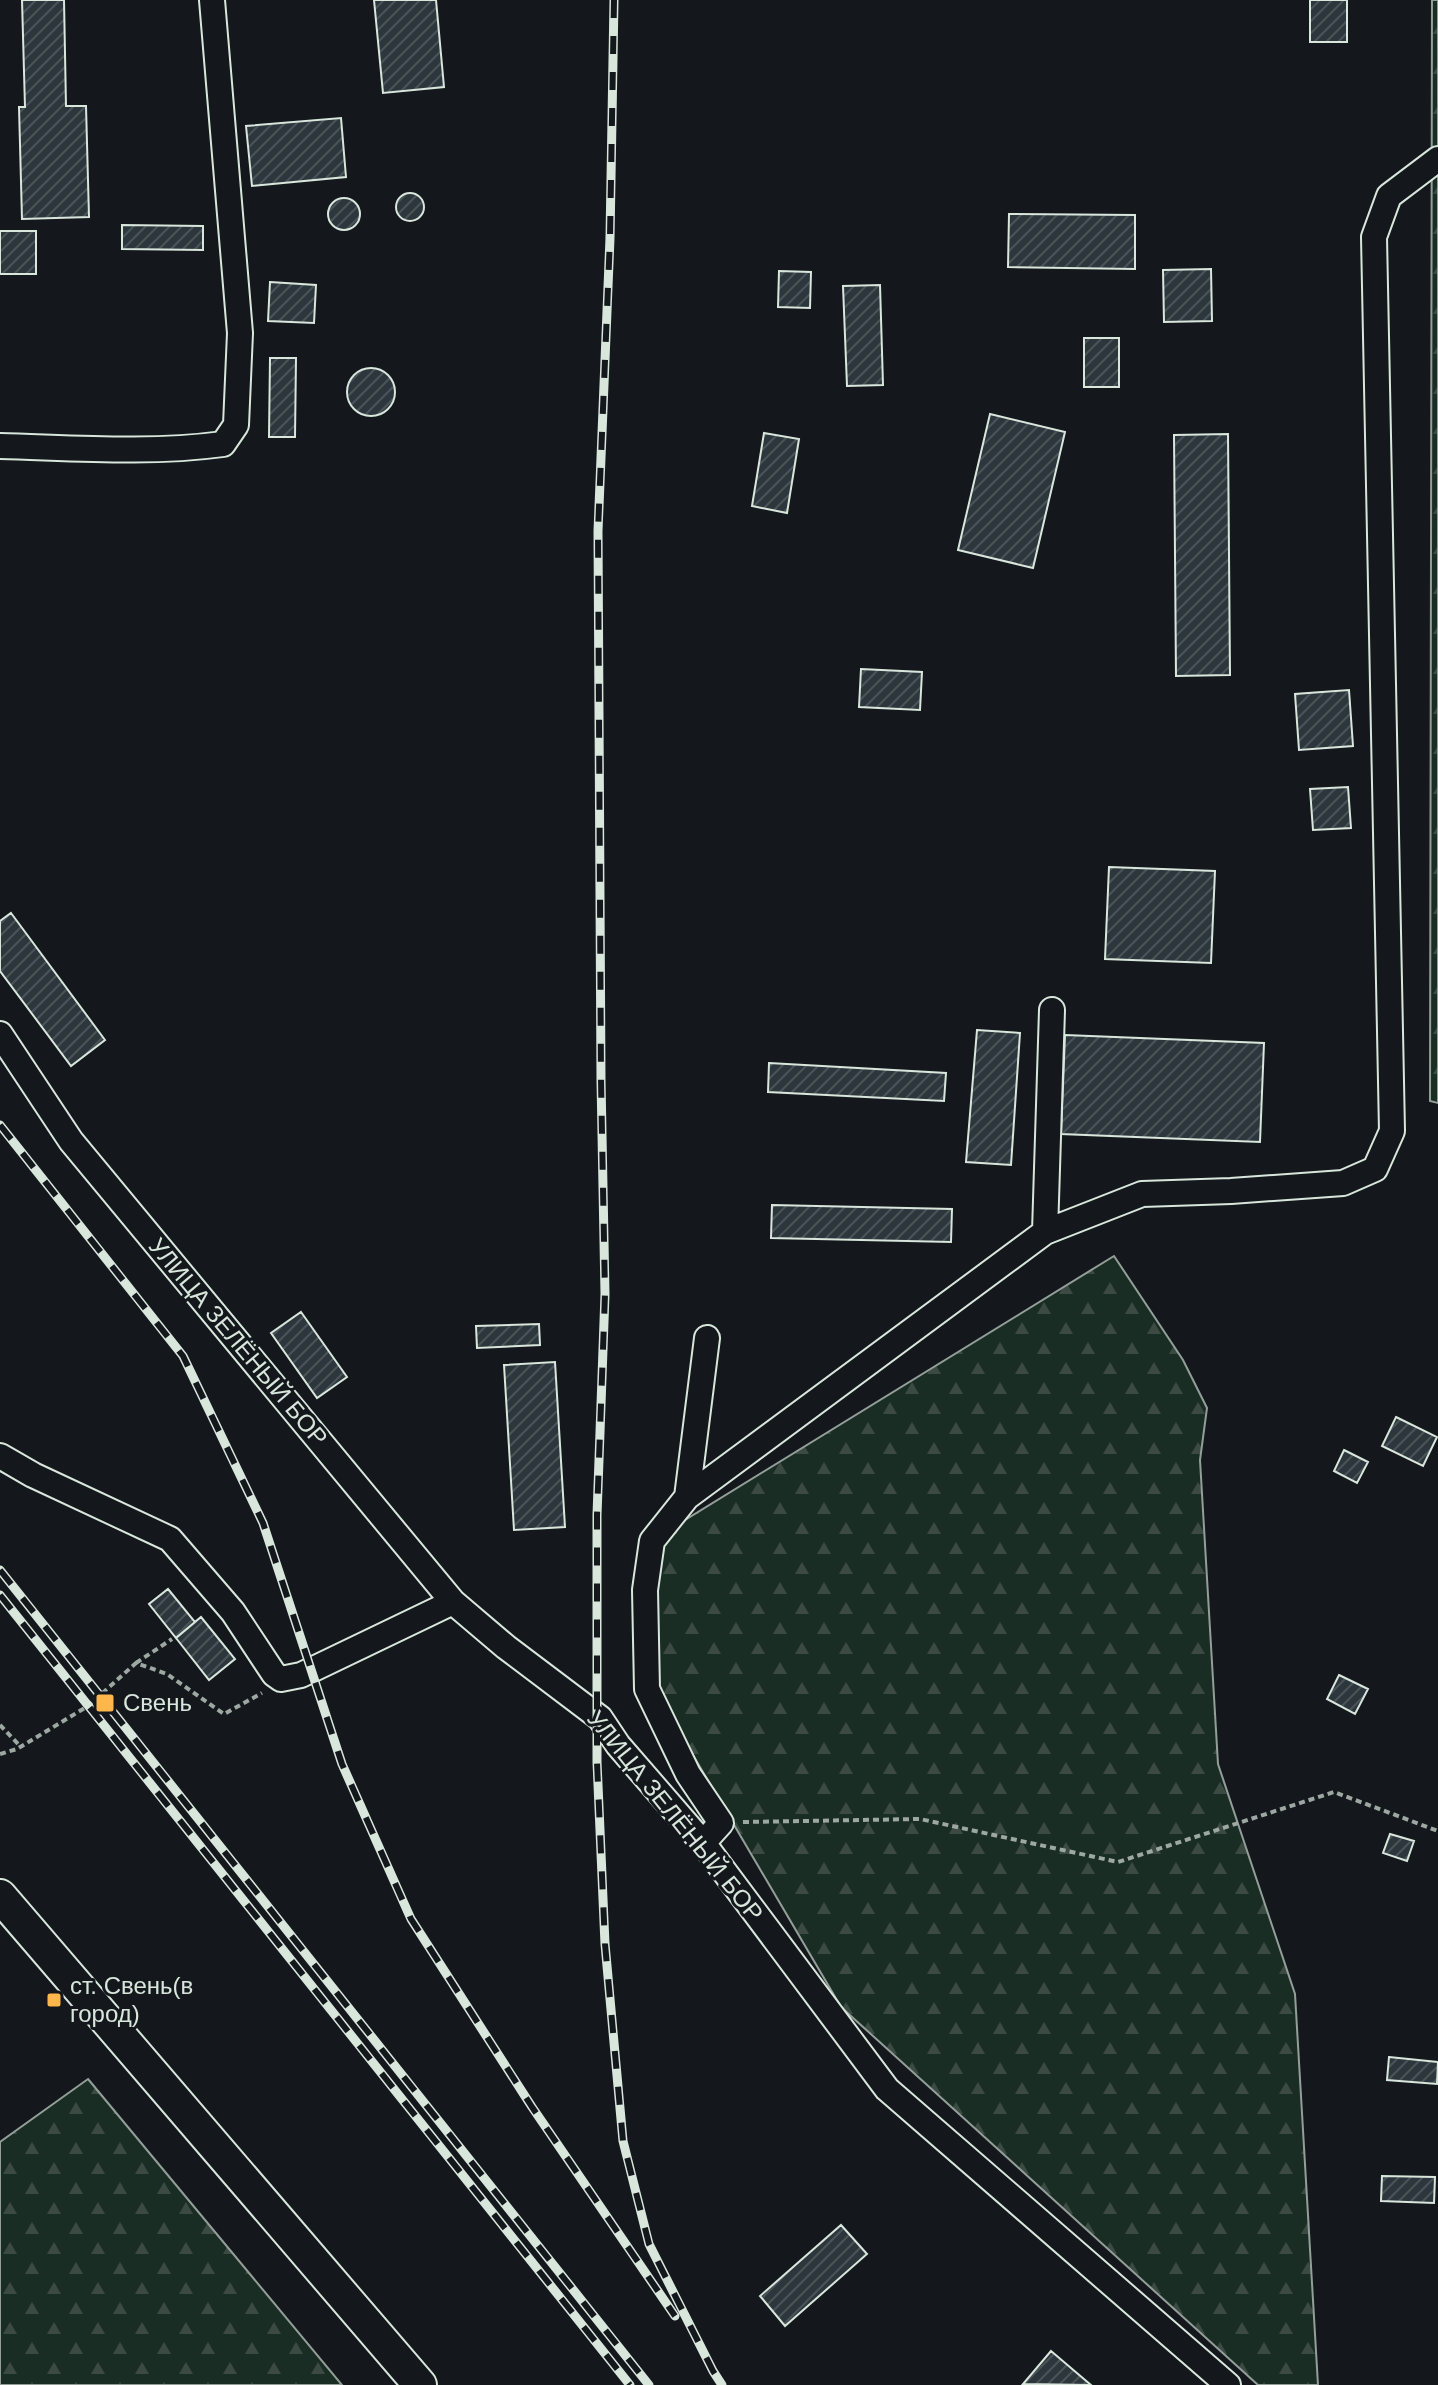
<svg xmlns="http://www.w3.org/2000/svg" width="1438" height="2385" font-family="Helvetica,sans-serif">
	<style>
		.forest { fill: url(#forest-firs); stroke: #939e99; stroke-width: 2 }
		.building { fill: url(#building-hatch); stroke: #d8e6dc; stroke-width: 2 }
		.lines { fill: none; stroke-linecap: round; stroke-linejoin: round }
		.minor-casing { stroke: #d8e6dc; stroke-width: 28 }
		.major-casing { stroke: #d8e6dc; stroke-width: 36 }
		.path { stroke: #9da8a2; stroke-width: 4; stroke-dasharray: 6 4; stroke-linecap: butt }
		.minor { stroke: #14181c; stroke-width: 24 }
		.major { stroke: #14181c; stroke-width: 32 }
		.rail-casing { stroke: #d8e6dc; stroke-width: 9 }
		.rail { stroke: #14181c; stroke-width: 6; stroke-dasharray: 18; stroke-linecap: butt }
		.poi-dot { fill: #ffb74d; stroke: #14181c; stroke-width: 3 }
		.labels { text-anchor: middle; stroke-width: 6; stroke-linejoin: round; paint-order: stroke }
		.street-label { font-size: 24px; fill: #d8e6dc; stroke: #14181c }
		.poi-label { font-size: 24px; fill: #d8e6dc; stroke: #14181c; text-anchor: start }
	</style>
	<defs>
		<pattern id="forest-firs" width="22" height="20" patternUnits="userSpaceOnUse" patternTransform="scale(2)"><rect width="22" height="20" fill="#1a2d24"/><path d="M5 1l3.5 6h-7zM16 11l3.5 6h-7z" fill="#3b4b43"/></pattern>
		<pattern id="building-hatch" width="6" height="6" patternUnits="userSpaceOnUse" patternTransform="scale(2)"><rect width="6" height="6" fill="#2c363c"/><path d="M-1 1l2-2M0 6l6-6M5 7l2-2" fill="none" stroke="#4a5358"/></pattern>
	</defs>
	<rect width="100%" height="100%" fill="#14181c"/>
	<path class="forest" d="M1432 0H1438V1103L1430 1101Z
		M1114 1256 1183 1360 1207 1408 1200 1460 1218 1764 1295 1994 1318 2385H1258L841 2007 653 1687 659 1536Z
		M88 2079 342 2385H0V2142Z"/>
	<path class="building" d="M22 0H64L66 106H86L89 217 22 219 19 107H25Z
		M374 0H436L444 87 383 93Z
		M1310 0H1347V42H1310Z
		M341 118 346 177 252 186 246 126Z
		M396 207a14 14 0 1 1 28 0a14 14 0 1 1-28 0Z
		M328 214a16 16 0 1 1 32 0a16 16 0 1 1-32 0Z
		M1009 214 1135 215V269L1008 267Z
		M122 225 203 226V250L122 249Z
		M0 231H36V274H0Z
		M1211 269 1212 321 1164 322 1163 270Z
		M779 271 811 272 810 308 778 307Z
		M270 282 316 285 314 323 268 321Z
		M880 285 883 385 847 386 843 286Z
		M1084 338H1119V387H1084Z
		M270 358H296L295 437H269Z
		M347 392a24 24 0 1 1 48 0a24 24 0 1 1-48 0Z
		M990 414 1065 432 1033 568 958 550Z
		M764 433 799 439 787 513 752 506Z
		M1228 434 1230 675 1176 676 1174 435Z
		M861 669 922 672 920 710 859 707Z
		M1349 690 1353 746 1299 750 1295 694Z
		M1348 787 1351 828 1313 830 1310 789Z
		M1109 867 1215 871 1211 963 1105 959Z
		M11 913 105 1040 71 1066 0 971V921Z
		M977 1030 1020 1033 1011 1165 966 1162Z
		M1065 1035 1264 1043 1260 1142 1061 1134Z
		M769 1063 946 1073 944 1101 768 1092Z
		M772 1205 952 1209 951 1242 771 1238Z
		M301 1312 347 1377 317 1398 271 1333Z
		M539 1324 540 1345 477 1348 476 1326Z
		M555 1362 565 1527 514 1530 504 1365Z
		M1396 1417 1437 1437 1423 1466 1382 1446Z
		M1344 1450 1368 1462 1357 1483 1334 1471Z
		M168 1589 195 1622 176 1638 149 1604Z
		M201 1617 235 1659 209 1680 176 1638Z
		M1339 1675 1368 1689 1355 1714 1327 1699Z
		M1390 1834 1414 1841 1407 1861 1383 1853Z
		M1389 2057 1438 2062 1437 2084 1387 2080Z
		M1382 2176 1435 2177 1434 2203 1381 2201Z
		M841 2225 867 2254 785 2326 760 2296Z
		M1051 2351 1091 2385 1023 2384Z"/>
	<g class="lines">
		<defs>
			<path id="minor" d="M0 446C74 448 149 454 223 444L236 425 240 333 212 0
				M0 1034 71 1141 453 1602 506 1647 600 1718 618 1745 703 1843 887 2089 1228 2385
				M1045 1232 1052 1010
				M0 1456 33 1475 170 1539 233 1612 274 1674 281 1679 301 1675 453 1602
				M687 1497 707 1338
				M703 1843 721 1823 688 1774 647 1689 645 1590 652 1541 687 1497 1045 1232 1142 1194 1231 1191 1343 1183 1375 1169 1392 1131 1374 237 1389 196 1438 159"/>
			<path id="major" d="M0 1896 420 2385"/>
		</defs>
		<use href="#minor" class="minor-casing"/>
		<use href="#major" class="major-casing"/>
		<path class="path" d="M136 1663 172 1639
			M0 1725 21 1747
			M0 1754 17 1749 88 1706 136 1663 167 1674 224 1714 262 1693
			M743 1822 920 1819 1118 1862 1334 1792 1438 1831"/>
		<use href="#minor" class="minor"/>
		<use href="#major" class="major"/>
		<defs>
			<path id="rail" d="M614 0 610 238 598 531 601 1080 605 1294 597 1515V1762L605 1944 623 2141 649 2244 713 2371 722 2385
				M0 1125 183 1356 263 1523 342 1764 411 1919 532 2107 675 2316
				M0 1570 649 2385
				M0 1595 630 2385"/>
		</defs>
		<use href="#rail" class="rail-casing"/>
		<use href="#rail" class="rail"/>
	</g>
	<g class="poi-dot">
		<rect x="95" y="1693" width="20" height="20" rx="4"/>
		<rect x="46" y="1992" width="16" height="16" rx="4"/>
	</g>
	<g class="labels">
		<g class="street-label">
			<text transform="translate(238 1342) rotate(50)" y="8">УЛИЦА ЗЕЛЁНЫЙ БОР</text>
			<text transform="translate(675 1816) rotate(51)" y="8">УЛИЦА ЗЕЛЁНЫЙ БОР</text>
		</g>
		<g class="poi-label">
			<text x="123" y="1711">Свень</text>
			<text x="70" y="1994">ст. Свень(в<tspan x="70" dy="28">город)</tspan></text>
		</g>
	</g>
</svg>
